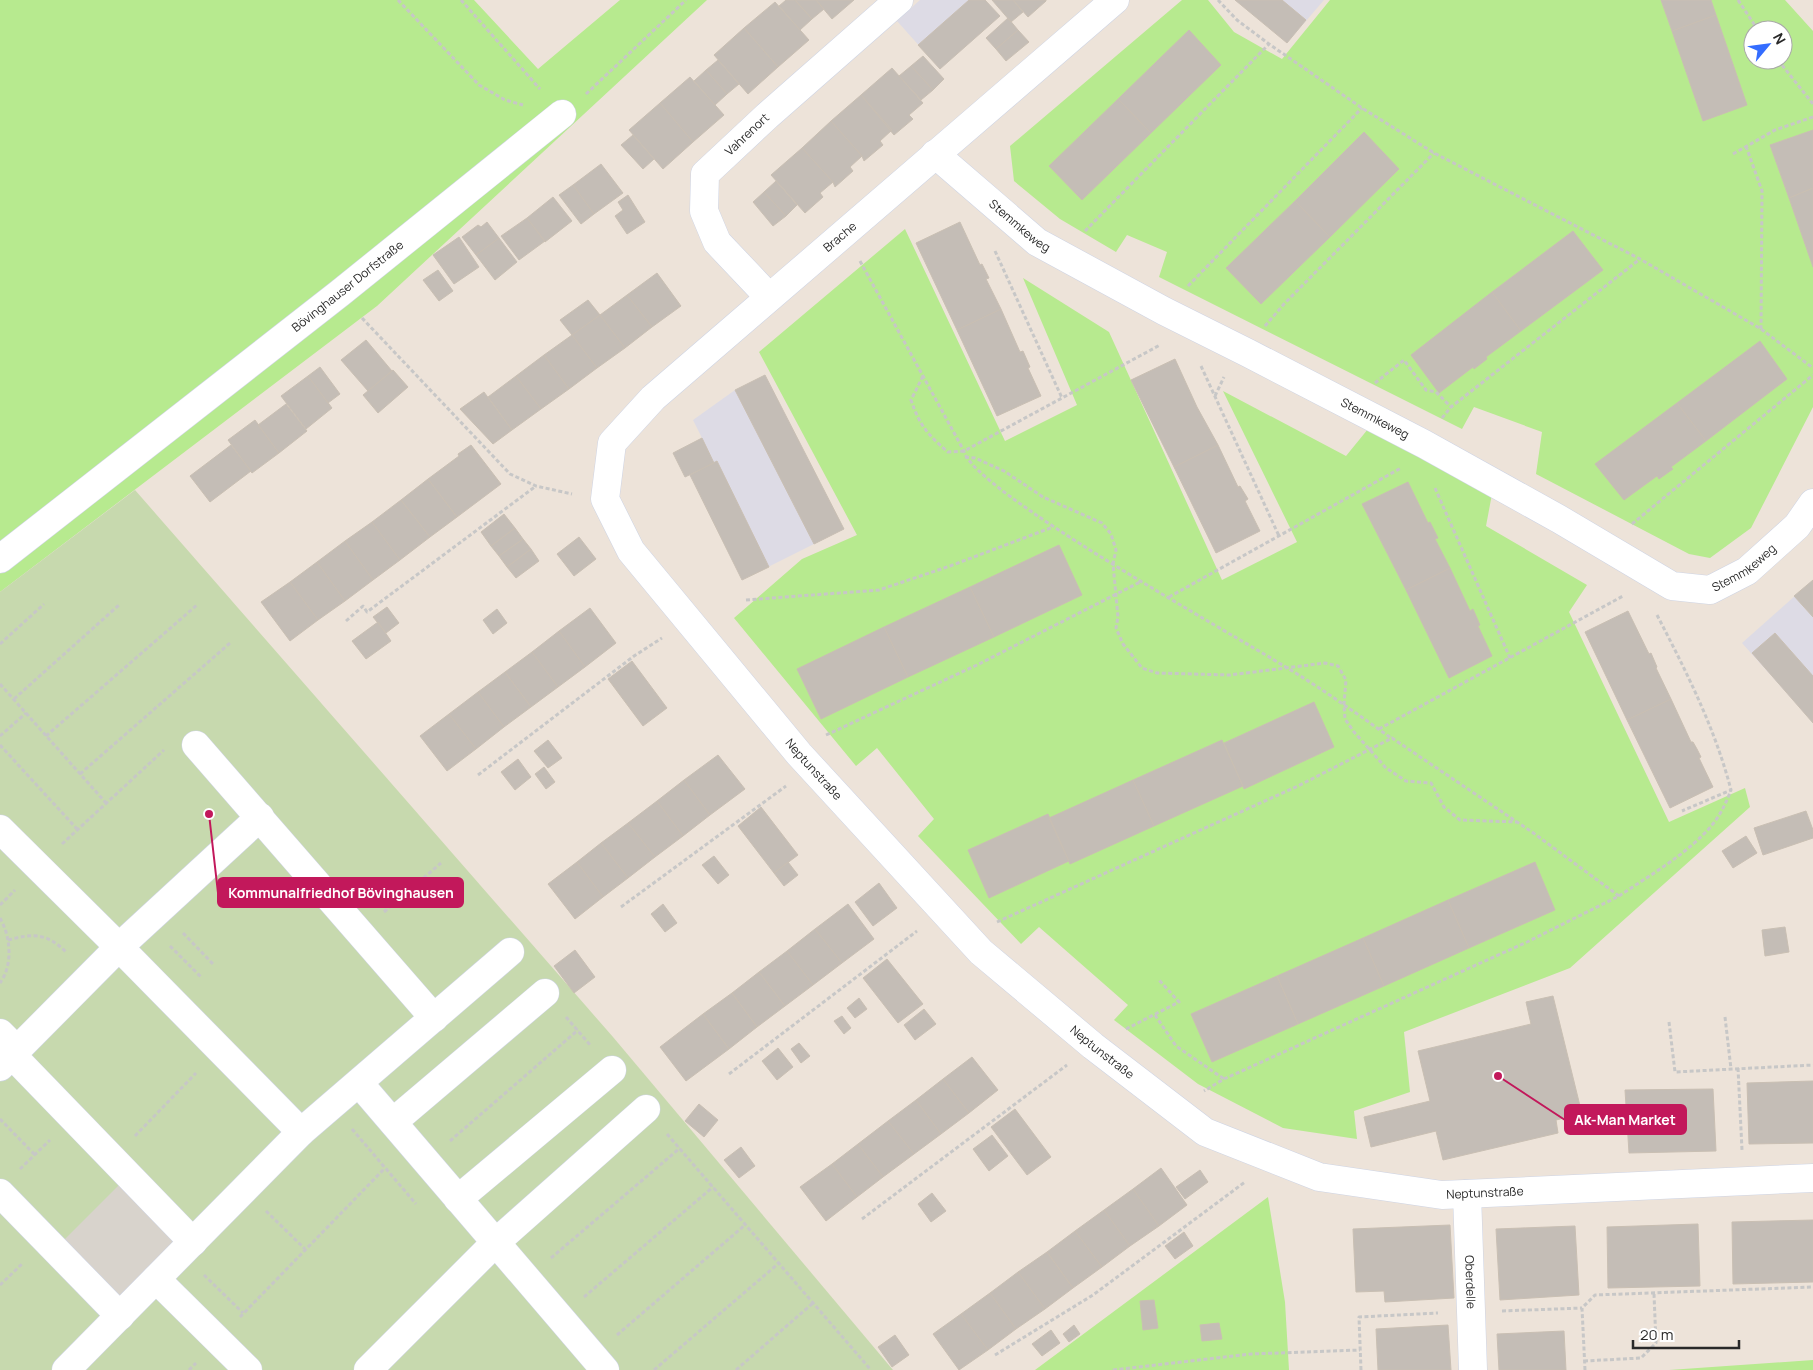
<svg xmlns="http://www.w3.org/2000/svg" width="1813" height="1370" font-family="Manrope,sans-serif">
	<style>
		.industrial { fill: #dddbe5 }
		.green { fill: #b7ea8f; fill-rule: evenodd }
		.cemetery { fill: #c7d9ae }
		.plaza { fill: #d8d3cc }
		.building { fill: #c4bdb6; stroke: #c9bfb3 }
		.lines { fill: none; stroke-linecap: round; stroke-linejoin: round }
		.minor-casing { stroke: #ced4e4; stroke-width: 29 }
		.path { stroke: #c7c7c7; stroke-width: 3; stroke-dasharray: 4 2.5; stroke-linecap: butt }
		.minor { stroke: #fff; stroke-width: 28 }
		.labels { text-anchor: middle; stroke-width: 5; stroke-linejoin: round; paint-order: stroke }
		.street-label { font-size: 12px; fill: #292929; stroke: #fff }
		.leader { fill: none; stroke: #c2185b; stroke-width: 2 }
		.callout-dot { fill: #c2185b; stroke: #fff; stroke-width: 2 }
		.callout { fill: #c2185b; stroke: #c2185b; stroke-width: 2 }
		.callout-label { font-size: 14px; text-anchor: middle; font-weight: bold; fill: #fff }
	</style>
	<rect width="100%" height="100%" fill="#ede3d9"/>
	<path class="industrial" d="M920 0H985L1000 16 940 69 897 21Z
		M1235 0H1324L1287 43Z
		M765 375 844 529 742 580 690 475 685 477 673 453 702 438 693 420 735 390Z
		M1813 580V723L1742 643Z"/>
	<path class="green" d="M0 0H474L538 69 620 0H707L377 306 0 592Z
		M1182 0H1208L1234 32 1282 59 1330 0H1785L1813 31V407L1751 528 1710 558 1689 554 1536 474 1542 432 1474 407 1462 429 1159 277 1167 252 1127 235 1116 252 1060 219 1014 181 1010 146ZM1753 30H1783V60H1753Z
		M905 229 1005 441 1077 405 1023 278 1109 332 1222 580 1297 542 1223 391 1346 456 1368 429 1492 494 1486 526 1587 585 1569 612 1669 822 1745 788 1750 807 1570 968 1404 1032 1410 1092 1354 1111 1357 1139 1283 1128 1198 1084 1114 1020 1128 1005 1039 927 1021 944 918 836 934 819 877 748 856 766 734 618 802 559 857 535 759 352Z
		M1268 1197 1285 1302 1289 1370H1035Z
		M1813 1360V1370H1669Z"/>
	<path class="cemetery" d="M135 490 613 1037 893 1370H0V592Z"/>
	<path class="plaza" d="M129 1175 193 1242 120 1316 55 1249Z"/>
	<path class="building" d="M786 0H795L812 19 800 30 779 6Z
		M795 0H816L824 9 812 19Z
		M816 0H854L832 19Z
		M969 0H985L1000 16 940 69 918 45Z
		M992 0H1013L1023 12 1011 22Z
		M1013 0H1046V1L1028 17Z
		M1235 0H1282L1306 20 1287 43Z
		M1661 0H1711L1716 15 1672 31Z
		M775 2 809 40 778 67 744 28Z
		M1716 15 1747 105 1703 121 1672 31Z
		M1008 18 1018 30 996 49 986 38Z
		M744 28 778 67 748 94 714 55Z
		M1018 30 1029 42 1006 61 996 49Z
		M1189 30 1221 65 1151 133 1118 99Z
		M923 56 944 79 933 90 911 66Z
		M718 60 739 84 727 94 706 70Z
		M911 66 933 90 921 100 899 76Z
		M892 68 923 103 909 115 913 119 894 135 861 95Z
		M706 70 727 94 715 105 694 81Z
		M690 77 724 115 693 142 660 103Z
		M861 95 892 130 880 141 883 145 864 161 862 156 831 121Z
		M1118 99 1151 133 1082 200 1049 166Z
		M660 103 693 142 663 169 629 130Z
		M831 121 862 156 850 167 853 171 835 187 833 182 802 148Z
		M1813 130V188L1789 198 1770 145Z
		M1364 132 1399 169 1330 237 1295 201Z
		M633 135 654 159 643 169 621 145Z
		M802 148 833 182 820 193 823 197 805 213 771 175Z
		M601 164 623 193 594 214 573 185Z
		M776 181 797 205 786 216 764 192Z
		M573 185 594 214 581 224 559 195Z
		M1813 188V267L1789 198Z
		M764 192 786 216 773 226 753 202Z
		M628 195 645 222 627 234 615 216 623 210 618 202Z
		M553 197 572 221 545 242 527 218Z
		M1295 201 1330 237 1261 304 1226 268Z
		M527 218 545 241 519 260 501 236Z
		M487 222 499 238 476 255 462 237 478 225 481 227Z
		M960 222 980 265 982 264 989 278 986 279 1001 309 957 330 916 243Z
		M1573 231 1603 270 1521 331 1492 292Z
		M459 237 479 267 454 284 433 255Z
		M499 238 517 262 495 280 476 255Z
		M438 270 453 291 439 301 423 280Z
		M657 273 681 306 652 327 627 295Z
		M1492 292 1521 331 1486 357 1487 359 1474 369 1473 367 1439 393 1411 355Z
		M627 295 652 327 625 348 600 315Z
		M588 300 600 315 572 335 560 320Z
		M1001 309 1020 352 1023 351 1030 367 1028 368 1041 396 997 416 957 330Z
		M600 315 625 348 597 368 572 335Z
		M572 335 597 368 569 389 544 355Z
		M366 340 392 371 368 391 341 360Z
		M1760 341 1787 379 1706 441 1677 403Z
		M544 355 569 389 541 409 516 376Z
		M1175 359 1197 407 1218 445 1174 467 1131 380Z
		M320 367 340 394 328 403 308 376Z
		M393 370 408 387 378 413 363 395Z
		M765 375 844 529 814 544 735 390Z
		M308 376 332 408 306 429 281 396Z
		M516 376 541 409 512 430 488 397Z
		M484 392 512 430 493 444 460 409Z
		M1677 403 1706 441 1671 467 1673 469 1659 479 1657 476 1624 500 1595 464Z
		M286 404 307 431 279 453 258 425Z
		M255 420 279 453 252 473 228 440Z
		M702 438 714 463 685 477 673 453Z
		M231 445 251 471 210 502 190 476Z
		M471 445 501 484 457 517 428 479 459 456 458 454Z
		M1218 445 1238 487 1240 486 1248 499 1245 501 1260 531 1216 553 1174 467Z
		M717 461 769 567 742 580 690 475Z
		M428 479 457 517 430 537 401 500Z
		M1408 482 1428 523 1430 522 1438 538 1435 539 1450 568 1406 590 1362 504Z
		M401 500 430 537 400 560 372 522Z
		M504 514 515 528 491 546 481 532Z
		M372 522 400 560 373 580 345 541Z
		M515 528 523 539 499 556 491 546Z
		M579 537 596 559 574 576 557 554Z
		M523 539 531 549 507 567 499 556Z
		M345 541 373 580 345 601 317 562Z
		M1059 545 1082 595 994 637 970 587Z
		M531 549 539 561 516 578 507 567Z
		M317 562 345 601 318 620 290 582Z
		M1450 568 1470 611 1473 609 1480 625 1478 626 1492 656 1449 678 1406 590Z
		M1813 580V617L1794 596Z
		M290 582 318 620 290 641 261 602Z
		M970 587 994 637 908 677 884 627Z
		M387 607 399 623 386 633 373 617Z
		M590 608 616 643 585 667 559 631Z
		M497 609 507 623 493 634 483 620Z
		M1628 611 1649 654 1651 653 1657 667 1656 668 1671 699 1627 720 1585 632Z
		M378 622 391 641 366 659 352 641Z
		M884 627 908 677 821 719 797 669Z
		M559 631 585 667 558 687 532 652Z
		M1775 633 1813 676V723L1752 653Z
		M532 652 558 687 531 707 505 672Z
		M632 661 667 708 643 726 608 679Z
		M505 672 531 707 504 727 478 692Z
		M478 692 504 727 476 749 449 714Z
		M1671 699 1691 742H1693L1697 749 1701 757 1699 758 1713 787 1670 808 1627 720Z
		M1314 702 1334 747 1244 789 1224 743Z
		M449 714 476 749 447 771 420 736Z
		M548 740 562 758 548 768 534 751Z
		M1222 740 1243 786 1154 826 1133 780Z
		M718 755 745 789 710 815 684 780Z
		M518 759 531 777 515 790 501 772Z
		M544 767 555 782 546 789 535 774Z
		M684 780 710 815 683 836 657 801Z
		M1133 780 1154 826 1070 864 1049 818Z
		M657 801 683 836 655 857 628 823Z
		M761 807 798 855 774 873 738 826Z
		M1806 811 1813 830V838L1763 855 1754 828Z
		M1048 814 1069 861 989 898 968 850Z
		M628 823 655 857 628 878 601 843Z
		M1746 836 1757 853 1733 868 1722 851Z
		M601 843 628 878 603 897 577 862Z
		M714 856 729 875 718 884 702 865Z
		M577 862 603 897 575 919 548 884Z
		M788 862 798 875 784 886 774 873Z
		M1535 862 1555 910 1469 948 1448 900Z
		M879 883 897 908 873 926 855 902Z
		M1448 900 1469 948 1384 986 1363 938Z
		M663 904 677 923 665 932 651 914Z
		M848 904 874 939 842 963 815 929Z
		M1785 927 1789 952 1765 956 1762 930Z
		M815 929 842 963 813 985 787 951Z
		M1363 938 1384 986 1298 1024 1277 976Z
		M575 950 595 977 574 993 554 966Z
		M787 951 813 985 785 1006 759 972Z
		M887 959 923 1004 898 1023 863 978Z
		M759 972 785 1006 757 1027 732 993Z
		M1277 976 1298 1024 1212 1062 1191 1014Z
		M732 993 757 1027 729 1049 703 1014Z
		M1553 996 1582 1114 1556 1120 1558 1133 1443 1160 1436 1131 1371 1147 1364 1117 1430 1101 1418 1051 1531 1024 1526 1002Z
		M859 998 867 1009 855 1018 847 1008Z
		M924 1009 936 1024 915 1040 904 1025Z
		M703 1014 729 1049 686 1081 660 1047Z
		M842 1016 851 1028 844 1034 834 1021Z
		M799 1043 810 1056 801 1063 791 1049Z
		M778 1048 793 1067 777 1080 762 1061Z
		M972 1057 998 1090 969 1113 943 1079Z
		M943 1079 969 1113 941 1134 916 1100Z
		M1813 1081V1143L1749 1144 1747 1083Z
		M1713 1089 1716 1151 1629 1153 1625 1090Z
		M916 1100 941 1134 914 1154 888 1121Z
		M699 1104 718 1120 704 1137 685 1121Z
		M1015 1109 1051 1157 1027 1175 991 1127Z
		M888 1121 914 1154 883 1177 858 1144Z
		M992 1135 1008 1156 989 1171 973 1149Z
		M858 1144 883 1177 857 1197 832 1164Z
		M741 1147 755 1166 739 1178 724 1160Z
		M832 1164 857 1197 826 1221 800 1187Z
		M1161 1168 1187 1205 1159 1226 1133 1189Z
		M1200 1170 1208 1182 1185 1199 1176 1187Z
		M1133 1189 1159 1226 1130 1246 1104 1210Z
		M932 1193 946 1211 931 1222 918 1204Z
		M1104 1210 1130 1246 1102 1267 1075 1231Z
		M1813 1220V1282L1733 1284 1732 1222Z
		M1698 1224 1700 1286 1608 1288 1607 1227Z
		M1450 1225 1454 1298 1385 1302 1384 1291 1356 1292 1353 1229Z
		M1575 1226 1579 1295 1500 1300 1496 1229Z
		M1075 1231 1102 1267 1073 1288 1047 1252Z
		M1184 1232 1193 1246 1175 1259 1165 1246Z
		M1047 1252 1073 1288 1045 1309 1018 1272Z
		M1018 1272 1045 1309 1016 1329 990 1293Z
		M990 1293 1016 1329 988 1350 961 1314Z
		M1154 1300 1158 1328 1143 1330 1140 1301Z
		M961 1314 988 1350 959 1370 933 1334Z
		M1219 1323 1222 1339 1202 1341 1200 1325Z
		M1074 1325 1080 1334 1069 1342 1063 1334Z
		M1448 1325 1451 1370H1378L1376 1329Z
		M1051 1330 1060 1343 1042 1356 1032 1344Z
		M1564 1331 1566 1370H1499L1497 1334Z
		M895 1335 909 1355 892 1367 878 1347Z"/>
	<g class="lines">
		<defs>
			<g id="minor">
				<path id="s1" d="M1115 0 653 398 612 443 605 499 631 551 799 754 981 952 1093 1046 1205 1132 1319 1177 1442 1195 1813 1178"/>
				<path id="s2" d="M935 154 1037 242 1164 311 1248 353 1424 444 1559 519 1672 586 1710 590 1747 571 1797 526 1813 503"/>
				<path id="s3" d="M769 297 717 242 704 211 705 174 767 116 899 0"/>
				<path id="s4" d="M0 559 340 293 562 114"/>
				<path d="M196 745 434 1018"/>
				<path d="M0 829 119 947 301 1132"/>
				<path d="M0 1033 17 1050"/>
				<path d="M12 1055 193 1242"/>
				<path d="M0 1067 119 947 260 817"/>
				<path d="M359 1083 605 1370"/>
				<path d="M393 1122 545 993"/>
				<path d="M0 1193 120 1316"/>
				<path id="s5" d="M1467 1194 1473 1370"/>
				<path d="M458 1199 612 1070"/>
				<path d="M156 1279 248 1370"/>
				<path d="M66 1370 301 1132 510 952"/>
				<path d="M368 1370 495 1243 646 1109"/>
			</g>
		</defs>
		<use href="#minor" class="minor-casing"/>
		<path class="path" d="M398 0 479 85 505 100 523 105
			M461 0 540 89
			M1218 0 1237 20 1269 44 1362 108 1434 153 1640 259 1761 329 1813 368
			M1738 0 1758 30
			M1778 60 1813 104
			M586 94 686 0
			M1746 146 1762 191 1761 329
			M1733 154 1775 130 1813 117
			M1085 231 1269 44
			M995 251 1062 398
			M860 261 964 451C972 490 1236 636 1284 666 1321 688 1356 713 1391 738
			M1188 286 1362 108
			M362 318 510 474 536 486 572 494
			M1265 326 1284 304 1434 153
			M1201 366 1279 536
			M923 376 911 400C920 426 927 434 948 452L964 451 1160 345
			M1375 383 1404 360 1426 390 1436 392 1451 407
			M1215 396 1224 377
			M1442 418 1451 407 1640 259
			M965 457 975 458 1004 471 1043 497 1102 523 1111 534 1116 550 1113 564 1118 617 1116 628 1123 644 1142 668 1157 673 1230 675 1325 663 1338 666 1346 680 1344 704 1345 719 1354 732 1386 768 1406 781 1431 783 1444 807 1460 820 1517 822
			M1435 488 1510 658
			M1632 524 1813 375
			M1169 597 1401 468
			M746 600 879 590 950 566 1053 527
			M1657 615C1686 671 1715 728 1731 790L1682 811
			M346 621 363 606 367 612 536 486
			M0 644 44 604
			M0 684 106 803
			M14 699 119 605
			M1379 729 1623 596
			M826 735 977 665 1142 581
			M0 736 26 713
			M46 736 197 605
			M0 745 77 829
			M80 774 230 643
			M478 775 634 656 662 638
			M62 844 164 750
			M1619 896C1649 876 1690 852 1712 825 1721 814 1726 803 1731 790
			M0 905 15 890
			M621 907 786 786
			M384 912 441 863
			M0 918C11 937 13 965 0 983
			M997 922 1298 786 1392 738 1532 832 1619 896 1527 942 1224 1079 1204 1091
			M183 933 214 965
			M8 940C34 933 47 933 67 953
			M170 946 201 977
			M1155 1015 1176 1046 1224 1079
			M566 1017 591 1046
			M1725 1017 1731 1069
			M1669 1022 1675 1072 1813 1065
			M1126 1029 1179 1002 1159 980
			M1738 1068 1742 1150
			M729 1074 917 931
			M0 1119 35 1155
			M352 1129 416 1204
			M667 1134 871 1370
			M135 1136 196 1073
			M450 1141 578 1030
			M20 1169 50 1140
			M266 1211 305 1249
			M862 1219 1067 1065
			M551 1258 680 1148
			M204 1275 243 1313
			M0 1285 23 1263
			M584 1297 713 1187
			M1502 1311 1582 1308
			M240 1317 385 1168
			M617 1335 745 1225
			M995 1355 1093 1295 1245 1182
			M1584 1361 1641 1358 1656 1343 1654 1294
			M189 1370 196 1363
			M654 1370 779 1263
			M736 1370 813 1303
			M1113 1370 1251 1354 1360 1350
			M1361 1370 1359 1317 1438 1313
			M1585 1370 1582 1308 1595 1295 1813 1287"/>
		<use href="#minor" class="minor"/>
	</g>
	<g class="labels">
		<g class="street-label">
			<text dy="4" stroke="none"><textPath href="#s3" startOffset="204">Vahrenort</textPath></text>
			<text dy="4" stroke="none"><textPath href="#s2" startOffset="111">Stemmkeweg</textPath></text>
			<text transform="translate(840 237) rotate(-40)" y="4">Brache</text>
			<text dy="4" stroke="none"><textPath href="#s4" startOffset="442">Bövinghauser Dorfstraße</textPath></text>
			<text dy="4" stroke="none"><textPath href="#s2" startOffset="516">Stemmkeweg</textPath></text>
			<text dy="4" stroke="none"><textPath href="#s2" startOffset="936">Stemmkeweg</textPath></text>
			<text dy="4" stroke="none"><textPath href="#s1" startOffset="1070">Neptunstraße</textPath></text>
			<text dy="4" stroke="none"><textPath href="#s1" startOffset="1475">Neptunstraße</textPath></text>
			<text dy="4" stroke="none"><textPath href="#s1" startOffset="1895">Neptunstraße</textPath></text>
			<text dy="4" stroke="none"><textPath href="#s5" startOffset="88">Oberdelle</textPath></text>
		</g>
	</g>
	<path class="leader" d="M209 814L218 893M1498 1076L1565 1120"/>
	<g class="callout-dot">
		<circle cx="209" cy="814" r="5"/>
		<circle cx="1498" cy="1076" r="5"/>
	</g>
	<g class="callout">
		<rect x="218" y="878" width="245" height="29" rx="5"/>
		<rect x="1565" y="1105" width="121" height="29" rx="5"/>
	</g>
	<g class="callout-label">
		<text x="341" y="898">Kommunalfriedhof Bövinghausen</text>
		<text x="1625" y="1125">Ak-Man Market</text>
	</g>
	<g transform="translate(1768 45) rotate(61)"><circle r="24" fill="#ffffff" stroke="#a9a9a9"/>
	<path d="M0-4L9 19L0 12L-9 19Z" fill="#346dff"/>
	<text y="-8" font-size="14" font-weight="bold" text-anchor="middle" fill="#292929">N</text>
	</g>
	<path d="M1633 1340v8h106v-8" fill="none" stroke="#292929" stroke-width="2.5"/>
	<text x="1640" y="1340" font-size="15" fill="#292929" stroke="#ffffff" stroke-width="4" paint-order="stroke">20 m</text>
</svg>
